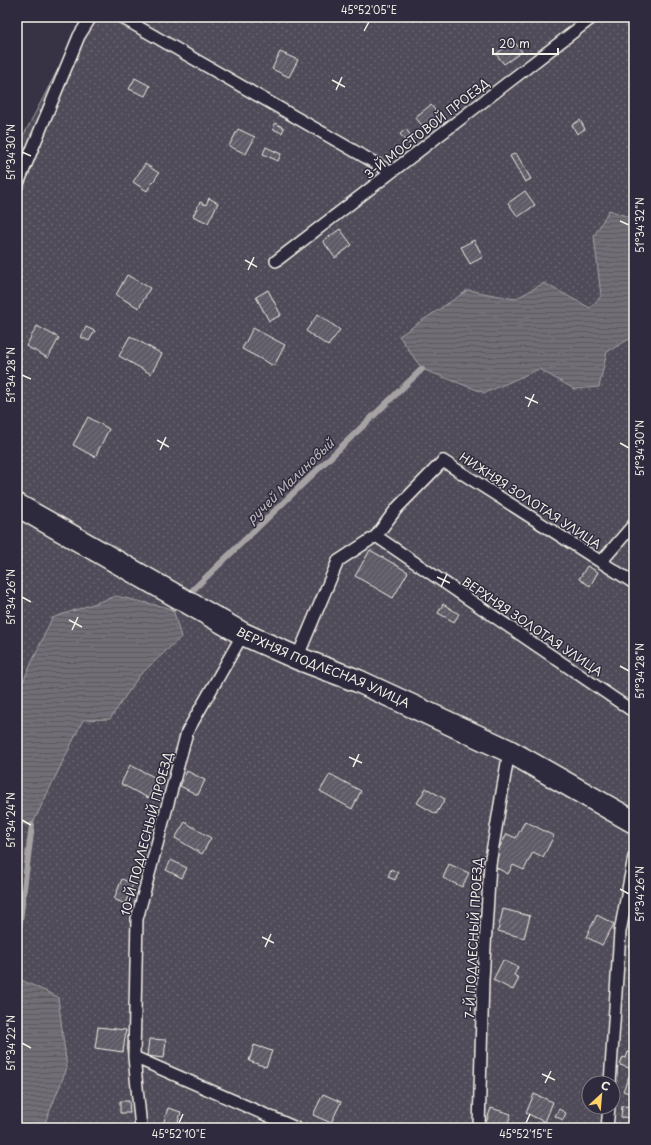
<svg xmlns="http://www.w3.org/2000/svg" width="651" height="1145" font-family="'Playpen Sans',sans-serif">
	<style>
		.grass { fill: url(#grass-dots); stroke: #a29ea0; fill-rule: evenodd }
		.water { fill: url(#water-rules); stroke: #a6a2a4 }
		.lines { fill: none; stroke-linecap: round; stroke-linejoin: round }
		.stream { stroke: #a6a2a4; stroke-width: 6 }
		.building { fill: url(#building-hatch); stroke: #f4f1e8 }
		.lane-casing { stroke: #f4f1e8; stroke-width: 14 }
		.street-casing { stroke: #f4f1e8; stroke-width: 25 }
		.lane { stroke: #2f2a3d; stroke-width: 11 }
		.street { stroke: #2f2a3d; stroke-width: 22 }
		.ticks { fill: none; stroke: #f4f1e8; stroke-width: 1.5 }
		.labels { text-anchor: middle; stroke-width: 3; stroke-linejoin: round; paint-order: stroke }
		.street-label { font-size: 12px; fill: #f4f1e8; stroke: #2f2a3d }
		.water-label { font-size: 13px; font-style: italic; fill: #bab6b5; stroke: #2f2a3d }
		.neatline { fill: none; stroke: #f4f1e8; stroke-width: 1.5 }
		.ticks-label { font-size: 10px; text-anchor: middle; fill: #f4f1e8 }
	</style>
	<defs>
		<pattern id="grass-dots" width="8" height="8" patternUnits="userSpaceOnUse"><rect width="8" height="8" fill="#504b59"/><path d="M2 2h.1M6 6h.1" fill="none" stroke="#6a6571" stroke-width="1.8" stroke-linecap="round"/></pattern>
		<pattern id="water-rules" width="6" height="5" patternUnits="userSpaceOnUse"><rect width="6" height="5" fill="#726e77"/><path d="M0 2.5h6" fill="none" stroke="#5b595c"/></pattern>
		<pattern id="building-hatch" width="6" height="6" patternUnits="userSpaceOnUse"><rect width="6" height="6" fill="#5f5c67"/><path d="M-1 1l2-2M0 6l6-6M5 7l2-2" fill="none" stroke="#77747d"/></pattern>
	</defs>
	<rect width="100%" height="100%" fill="#373244"/>
	<filter id="ink" filterUnits="userSpaceOnUse"><feTurbulence type="fractalNoise" baseFrequency=".025" numOctaves="2"/><feDisplacementMap in="SourceGraphic" scale="8" xChannelSelector="R" yChannelSelector="G"/><feConvolveMatrix kernelMatrix="1 2 1 2 8 2 1 2 1" color-interpolation-filters="sRGB"/></filter>
	<g filter="url(#ink)">
		<path class="grass" d="M85 17H634V1128H17V148ZM589 1083H613V1107H589Z"/>
		<path class="water" d="M609 210 634 219V338L633 337 607 352 599 387 574 389 539 369 485 393 422 369 399 336 468 290 515 299 544 283 590 308 601 296 594 236Z
			M116 596 173 609 181 637 139 676 110 719 83 720 32 825 17 823V695L52 618Z
			M17 978 58 997 67 1068 43 1128H17Z"/>
		<g class="lines">
			<path class="stream" d="M173 609 422 369
				M17 944 32 825"/>
		</g>
		<path class="building" d="M514 41 522 52 504 64 496 54Z
			M280 52 298 60 289 77 272 69Z
			M135 78 150 86 145 96 129 89Z
			M431 105 442 119 427 131 415 117Z
			M580 120 585 129 577 134 572 125Z
			M275 123 284 128 282 133 273 129Z
			M238 129 255 137 246 154 229 146Z
			M406 129 414 140 408 144 400 134Z
			M266 147 281 154 278 161 263 154Z
			M516 153 531 179 525 182 510 156Z
			M145 164 159 173 147 191 133 182Z
			M525 191 535 205 518 217 508 203Z
			M209 198 218 203 208 223 193 216 200 202 206 205Z
			M340 229 352 245 335 258 323 241Z
			M474 240 483 257 470 264 461 247Z
			M127 275 150 288 139 308 116 295Z
			M268 290 281 315 269 321 256 297Z
			M318 314 340 330 328 346 306 331Z
			M37 326 59 338 48 358 26 346Z
			M86 327 95 331 89 341 81 337Z
			M253 328 285 345 274 366 242 349Z
			M130 336 162 354 151 374 119 356Z
			M88 417 109 429 95 457 73 445Z
			M370 550 408 572 393 598 355 576Z
			M587 566 598 572 590 586 579 579Z
			M443 604 459 614 454 622 438 613Z
			M130 765 158 779 148 798 121 784Z
			M187 771 205 780 198 795 180 786Z
			M330 774 361 791 352 809 320 791Z
			M426 788 445 799 436 814 417 803Z
			M525 821 554 836 543 857 533 852 524 870 513 865 508 874 495 867 498 850 507 834 516 838Z
			M185 822 211 838 202 854 175 838Z
			M171 860 187 868 182 878 166 870Z
			M449 864 469 873 462 887 443 878Z
			M391 869 398 873 395 880 388 877Z
			M122 879 133 884 125 904 114 899Z
			M634 903V915L629 912Z
			M503 909 530 916 524 938 498 931Z
			M597 915 614 924 602 945 586 937Z
			M634 933V949L629 948Z
			M503 960 518 967 514 975 519 978 513 990 493 980Z
			M98 1027 126 1030 123 1052 95 1048Z
			M149 1039 166 1040 164 1058 147 1056Z
			M254 1045 272 1051 266 1067 249 1061Z
			M628 1052 634 1053V1062L632 1069 620 1065 623 1057 626 1058Z
			M629 1076 634 1078V1095L623 1091Z
			M323 1094 341 1102 331 1123 313 1115Z
			M534 1094 553 1102 545 1122 526 1113Z
			M120 1101H129L130 1113H120Z
			M622 1106 634 1107 633 1118 621 1117Z
			M168 1108 181 1112 177 1126 184 1128H162Z
			M491 1108 511 1114 506 1128H484Z
			M559 1109 566 1113 563 1120 555 1116Z"/>
		<g class="lines">
			<defs>
				<path id="lane" d="M121 17 391 172
					M17 186 79 36 91 17
					M276 261 593 17
					M376 536 634 712
					M601 562 634 524
					M297 658 338 561 376 536 397 508 443 461 634 583
					M134 1057 296 1128
					M610 1083 620 932 634 857
					M141 1128 134 1057 137 919 187 732 243 634
					M479 1128 483 979 490 864 509 751
					M607 1128 609 1107"/>
				<g id="street">
					<path id="s1" d="M17 505 243 634 297 658 358 681 509 751 634 822"/>
				</g>
			</defs>
			<use href="#lane" class="lane-casing"/>
			<use href="#street" class="street-casing"/>
			<use href="#lane" class="lane"/>
			<use href="#street" class="street"/>
		</g>
	</g>
	<path class="ticks" d="M364 31 369 22M332 80 345 87M336 90 342 77M22 152 31 156M620 221 629 225M245 260 257 267M248 270 254 257M22 375 31 379M525 397 538 403M528 407 534 394M157 440 169 447M620 443 629 448M160 450 166 437M437 577 450 583M441 587 447 574M22 597 31 602M69 620 82 627M72 630 78 617M620 666 629 671M349 757 362 763M353 767 359 754M22 820 31 825M620 889 629 894M262 937 274 943M265 947 271 934M22 1043 31 1048M542 1074 555 1080M545 1083 551 1071M179 1123 183 1114M526 1123 530 1114"/>
	<g class="labels">
		<g class="street-label">
			<text transform="translate(427 129) rotate(-38)" y="4">3-Й МОСТОВОЙ ПРОЕЗД</text>
			<text transform="translate(530 501) rotate(33)" y="4">НИЖНЯЯ ЗОЛОТАЯ УЛИЦА</text>
			<text transform="translate(532 627) rotate(34)" y="4">ВЕРХНЯЯ ЗОЛОТАЯ УЛИЦА</text>
			<text dy="4" stroke="none"><textPath href="#s1" startOffset="347">ВЕРХНЯЯ ПОДЛЕСНАЯ УЛИЦА</textPath></text>
			<text transform="translate(147 834) rotate(-75)" y="4">10-Й ПОДЛЕСНЫЙ ПРОЕЗД</text>
			<text transform="translate(474 938) rotate(-87)" y="4">7-Й ПОДЛЕСНЫЙ ПРОЕЗД</text>
		</g>
		<g class="water-label">
			<text transform="translate(290 481) rotate(-44)" y="5">ручей Малиновый</text>
		</g>
	</g>
	<rect width="651" height="1145" fill="none" stroke="#2f2a3d" stroke-width="44"/>
	<g transform="translate(601 1095) rotate(26)"><circle r="19" fill="#2f2a3d" stroke="#7e7a81"/>
	<path d="M0-3L7 15L0 10L-7 15Z" fill="#ffd166"/>
	<text y="-6" font-size="11" font-weight="bold" text-anchor="middle" fill="#f4f1e8">С</text>
	</g>
	<path d="M493 48v6h65v-6" fill="none" stroke="#f4f1e8" stroke-width="2"/>
	<text x="499" y="48" font-size="12" fill="#f4f1e8" stroke="#2f2a3d" stroke-width="3" paint-order="stroke">20 m</text>
	<rect x="22" y="22" width="607" height="1101" class="neatline"/>
	<g class="ticks-label">
		<text x="369" y="14">45°52'05"E</text>
		<text transform="translate(11 152) rotate(-90)" y="4">51°34'30"N</text>
		<text transform="translate(640 225) rotate(-90)" y="4">51°34'32"N</text>
		<text transform="translate(11 375) rotate(-90)" y="4">51°34'28"N</text>
		<text transform="translate(640 448) rotate(-90)" y="4">51°34'30"N</text>
		<text transform="translate(11 597) rotate(-90)" y="4">51°34'26"N</text>
		<text transform="translate(640 671) rotate(-90)" y="4">51°34'28"N</text>
		<text transform="translate(11 820) rotate(-90)" y="4">51°34'24"N</text>
		<text transform="translate(640 894) rotate(-90)" y="4">51°34'26"N</text>
		<text transform="translate(11 1043) rotate(-90)" y="4">51°34'22"N</text>
		<text x="179" y="1138">45°52'10"E</text>
		<text x="526" y="1138">45°52'15"E</text>
	</g>
</svg>
